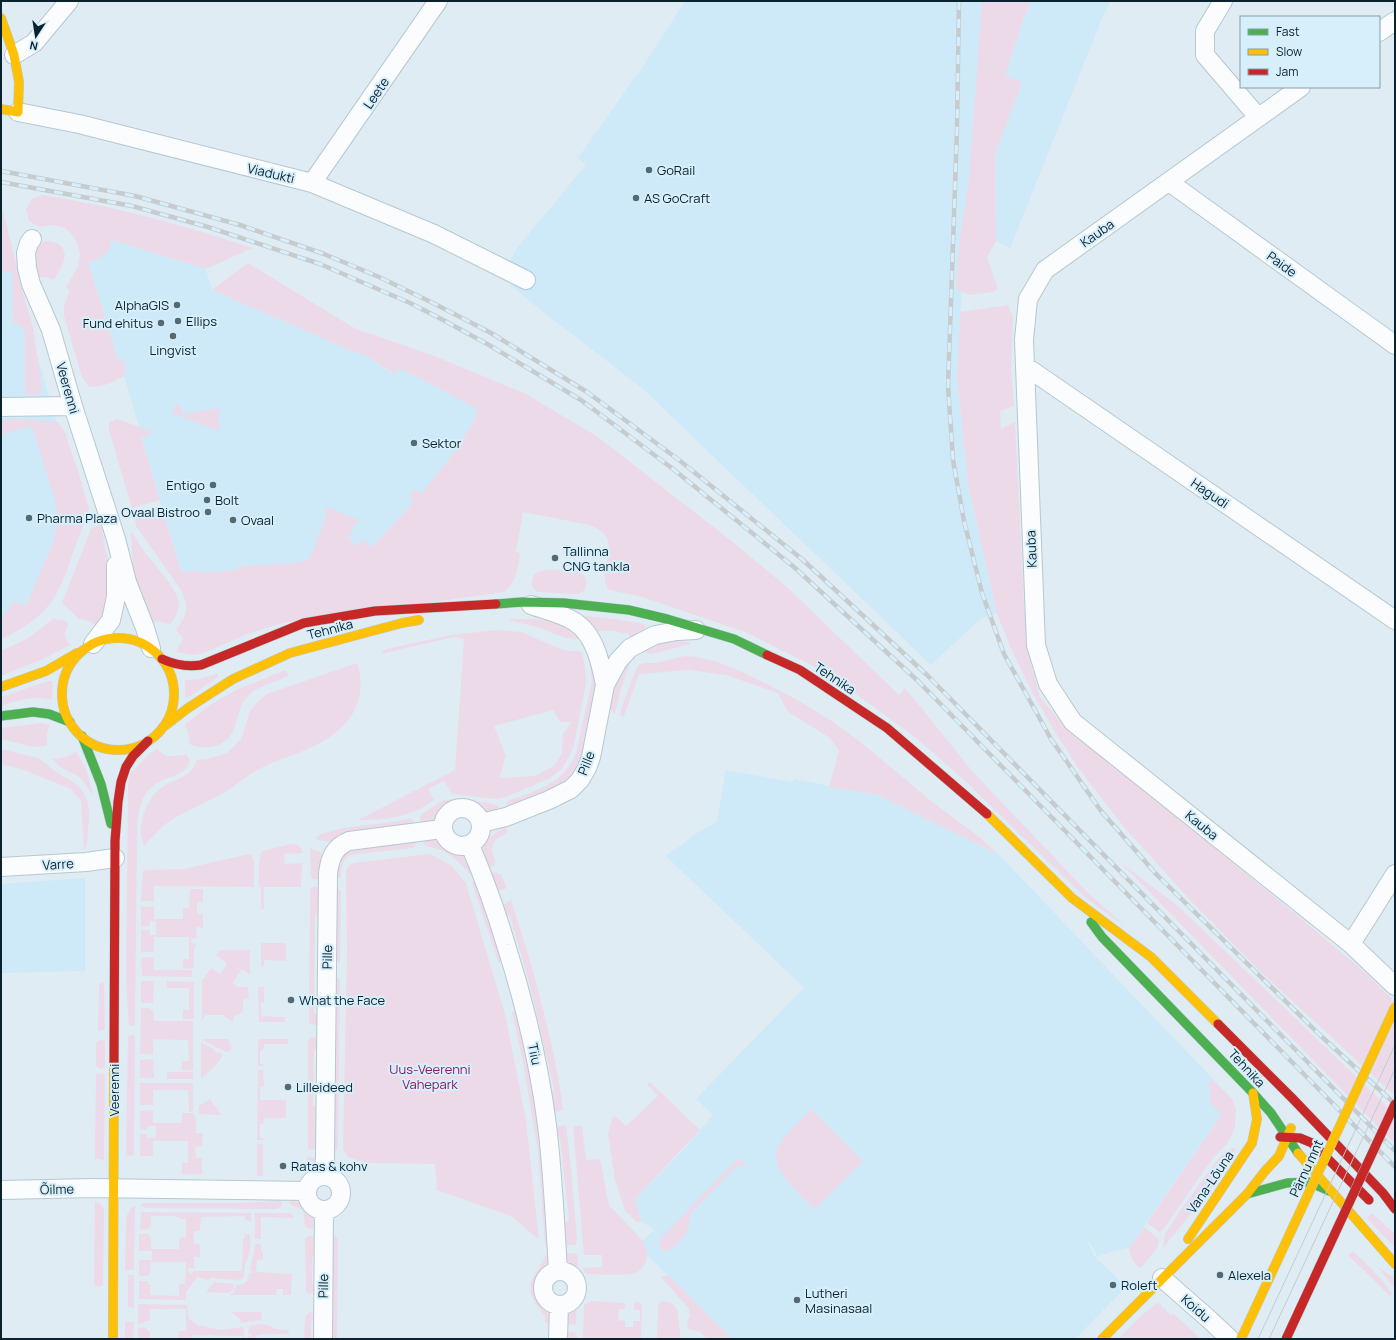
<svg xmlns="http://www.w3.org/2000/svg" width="1396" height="1340" font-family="Manrope,sans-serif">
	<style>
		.built { fill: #ceeaf8 }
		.green { fill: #eddae9; fill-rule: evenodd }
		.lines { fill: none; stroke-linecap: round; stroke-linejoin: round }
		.street-casing { stroke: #b6c8d2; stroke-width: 20 }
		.fast-casing { stroke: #b6c8d2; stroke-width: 10 }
		.slow-casing { stroke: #b6c8d2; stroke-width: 10 }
		.jam-casing { stroke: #b6c8d2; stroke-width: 10 }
		.street { stroke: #fafcfd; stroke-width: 18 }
		.fast { stroke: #4caf50; stroke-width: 9 }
		.slow { stroke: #ffc107; stroke-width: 9 }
		.jam { stroke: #c62828; stroke-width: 9 }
		.tram { stroke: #c6cbcd; stroke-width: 1 }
		.rail-casing { stroke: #c6cbcd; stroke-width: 4.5 }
		.rail { stroke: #d7effb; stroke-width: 3; stroke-dasharray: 9; stroke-linecap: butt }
		.slow-bridge-casing { stroke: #b6c8d2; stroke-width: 10; stroke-linecap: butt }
		.jam-bridge-casing { stroke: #b6c8d2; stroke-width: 10; stroke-linecap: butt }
		.slow-bridge { stroke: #ffc107; stroke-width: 9 }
		.jam-bridge { stroke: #c62828; stroke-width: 9 }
		.poi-dot { fill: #546972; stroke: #d7effb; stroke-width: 1.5 }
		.labels { text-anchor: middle; stroke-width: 4; stroke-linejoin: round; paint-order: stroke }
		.street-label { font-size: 13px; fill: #09222d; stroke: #d7effb }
		.poi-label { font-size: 13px; fill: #09222d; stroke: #d7effb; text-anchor: start }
		.park-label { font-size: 13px; fill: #881c5d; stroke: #d7effb }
	</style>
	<rect width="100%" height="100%" fill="#dfecf3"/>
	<path class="built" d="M685 1H987L962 287 957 377 968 484 997 614 981 618 931 665 643 389 528 300 502 276 517 248 586 165 578 158 645 63Z
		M1031 1H1111L1102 18 1010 248 996 241 995 154 1021 82 1005 76 1024 18Z
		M1 234 41 368 78 497 33 612 1 620Z
		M112 240 206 269 212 290 354 352 365 355 393 374 399 369 408 372 476 408V417L456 450 422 494 346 576 203 573 197 572 194 570 185 573 181 571 141 437 139 426 124 376 126 367 118 360 88 262 98 259Z
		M726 770 792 782 794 779 878 795 999 855 1232 1099 1129 1248 1110 1252 1097 1257 1092 1246 1086 1239 1096 1258 1126 1287 1075 1339H732L668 1275 637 1246 654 1230 641 1221 635 1199 684 1149 713 1115 696 1099 804 988 666 856 700 831 717 822Z
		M85 878V971L1 973V884Z"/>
	<path class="green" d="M982 1H1031L1024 18 1005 76 1022 82 995 154 996 241 987 257 998 289 992 292 969 295 956 289 959 244 969 180Z
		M42 195C114 206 183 225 252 248L206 269 112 240 109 250 98 259 88 262 118 360 123 359 126 367 124 376C115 382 100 388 89 387L82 377 64 316V305L70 290 66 287 78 266 80 254 77 243 72 234 63 227 51 225 40 227 29 221 26 209 32 199Z
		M3 210 17 268 20 283 33 327 42 390 41 393 37 395H25V333L21 326 13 323 12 272H2L1 271V211Z
		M45 241C56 240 68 247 64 260 62 267 57 274 54 280L46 277 36 278C34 265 31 248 45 241Z
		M248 263 356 329 432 355 526 394 598 437 734 543 788 588 899 695 905 688 973 772 1085 890 1126 927 1087 899 963 779 915 737 827 673 745 632 639 596 609 590C593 568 630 540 589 525L523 512 516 552 520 553C518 568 517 582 504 592L283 623 247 634 204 653 194 655 176 652 183 638 176 630C189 614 189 604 179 587L136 526 134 514 161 505 181 571 183 572 194 570 197 572 203 573 235 570 243 566 295 563 305 561 309 558 313 551 326 516V512L323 506 359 520 352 528V532L347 538 356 546 363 540 372 547 414 502 410 498C409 489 416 491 422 493L456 450 476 417V408L408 372 399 369 394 374 365 355 354 352 212 290Z
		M1008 305 1013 317 1011 369 1014 406 1000 411 1001 429 1015 422 1024 606 1030 660 1040 697 1062 723 1304 921 1369 976 1395 1002V1096L1261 972 1191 901 1124 827 1078 768 1052 727 1032 692 1012 651 997 614 968 484 957 377 960 312Z
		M177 404 179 405 181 407 182 414 219 408V431L172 413 174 406Z
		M11 419 47 421 58 423 64 430 79 474 89 509 87 515C83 526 79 536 75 547 69 565 63 585 52 601 40 618 20 631 1 639V616L10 608 15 601 26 606 53 542 55 534 57 511 54 497 32 427 19 429 1 435V420Z
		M117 419 151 431 150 434 141 438 160 500 132 508 109 431V422Z
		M101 525 107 556 108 610 96 627 90 621 79 619 62 603 91 529 96 526Z
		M132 532C136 538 139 544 143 550 153 564 178 588 179 604 179 612 174 619 170 624L157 621 150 623 142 606 133 570 131 534Z
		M545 570C557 570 591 566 586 586 585 591 581 593 577 594L538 592 532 587C531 576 534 572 545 570Z
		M586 616 621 620 643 624 645 626V630L631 638 628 634C618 632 607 629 596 632L585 620Z
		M53 619 63 620 68 623C65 635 63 634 70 645L43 659 1 676V651L27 639Z
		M510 619C536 619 563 616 580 639L565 638 540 628 509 620Z
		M497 630 521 632 561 649 568 651H579L582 653 585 666 586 684 574 745 569 757 561 770 550 778 506 797 496 799 452 794 444 781 428 789 434 800C411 817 386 820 358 820L455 770 464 639 453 637 381 654 386 649 451 635ZM553 710 560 722H571L563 734 562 753 554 766 535 776 499 778 506 756 494 726Z
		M668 640 689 642 691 644 652 654 648 653 640 649Z
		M588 652 595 677V686L583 754C568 790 540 795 506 809V804L508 801C538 789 563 785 576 753L592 681Z
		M685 656C711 657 735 668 759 680 787 694 815 709 840 727 870 748 897 773 925 796 949 816 977 832 999 855L878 795 829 787 839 751 830 738 787 711 778 693 726 675 689 670 639 674 624 716 620 715 627 692 638 665 644 663H655Z
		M632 658 620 692 615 714 609 709 612 691 616 678Z
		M357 663C370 702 347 731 312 747 293 756 272 761 254 772 243 778 234 787 224 793 206 803 187 810 170 821 160 827 152 838 144 846 143 842 142 838 141 834 140 815 150 793 167 784 180 777 191 777 197 760L207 759 227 753 241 739 247 721 249 713 257 702 267 694Z
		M283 671H287L288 676C275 683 260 685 249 695 238 705 239 717 234 729 226 748 205 751 189 744L190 740 185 724 211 704 236 690Z
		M216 674H218V677L187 698 185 697V680L199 679Z
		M48 681H52L53 684 52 700C34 695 18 701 1 706V697Z
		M42 723 50 725 47 732V745C37 751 13 741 1 739V728Z
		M1 749 38 758C45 762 49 767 55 771 62 776 70 779 76 784 90 797 90 812 88 830 88 837 88 844 84 850L81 801 71 789 24 770 1 764Z
		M157 749C168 760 173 755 187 755L190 761C186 777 164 776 153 786 139 797 138 815 137 831L135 1025 129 1026 126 980 128 786 130 774 149 754Z
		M76 751 87 771 93 795C88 790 85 782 79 777 71 771 57 769 53 759 62 758 69 757 76 751Z
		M459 798 494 804 498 806 500 810 488 812 471 802 461 801 454 802 444 807 438 817 433 821 421 825 420 818 423 813 442 801Z
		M410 818 413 821 414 826 342 835 330 842 315 839C329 824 388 826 410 818Z
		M506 827 507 832 506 834C497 838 490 842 493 854 494 857 495 860 495 863L493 866 487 868C479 842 484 839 506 827Z
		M423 838H432L437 840 452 852 461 854 469 861 475 872 471 874 469 873C458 859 443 848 425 846Z
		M416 839V844L413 848 350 855C341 861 341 868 341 878L334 879 336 862 348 849Z
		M291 844C296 843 302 847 303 853L284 854 285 864 302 863 301 887H264V909H261V887H259C259 876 257 862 262 851Z
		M310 848 320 852 322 855 321 879H312L311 876Z
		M249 854H251L254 861V887L154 886V901H141L143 871 146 870 184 869Z
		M430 854 452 866 466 883 506 1018 526 1120 539 1240 511 1216 437 1190 435 1164 366 1163 348 1157 343 1150 347 950 346 873C347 867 349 864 354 863Z
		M1121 863 1178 906 1395 1114V1144Z
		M496 872 501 875 507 888 502 890 496 889 489 874Z
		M474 879H477L502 958 499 964 472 883Z
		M311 887H318L321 889V911L315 916 314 1012 319 1018 317 1025 310 1024 309 1021 310 890Z
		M336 887 341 892 340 963 334 959Z
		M190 889H203V902H197V914H203V928L197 927 196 939 195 938 192 939 191 942 194 944 197 943 194 947V968L183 969V959H189V937H154V952H141V930H150V935H156V922L150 921V926H141V906L154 907V919H183V908H189Z
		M511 900C527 948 541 997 552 1047 556 1068 561 1089 563 1110L557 1112 554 1111 549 1096 554 1090 532 993 510 916 503 913V905Z
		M261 943H286V961L264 960V966H261Z
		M220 950H250V974L242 969 232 983 238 987H248L249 997 243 1000V1012L233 1017V1022L223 1015H206L202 1021V981L211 968 220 974 227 964 216 955Z
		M154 957V970H192V977L142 976 141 958Z
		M337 978H340L338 1148 334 1151 335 979Z
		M141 981H154L153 1003H141Z
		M167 981 194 982V1019H183V1010H189V988H167Z
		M102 983H104L105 1030 98 1031 99 985Z
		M258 987H264V1002L261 1003V1016L285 1017V1022H259Z
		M141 1008H150L151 1010H153L154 1021H193V1070H182V1061H189L188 1040 153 1039V1054H140Z
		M514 1011 519 1014 543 1143 548 1247 546 1246 545 1244 538 1152 523 1062 512 1012Z
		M131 1035H134L135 1039 134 1155 129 1156 126 1155 128 1037Z
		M311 1037H318L319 1046 314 1051 313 1105 319 1110 318 1149 316 1150 308 1149V1041Z
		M201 1039H228L232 1048 230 1051 226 1052Z
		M258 1039H289L288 1044H264L263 1050 260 1051V1064L263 1065 264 1066H258Z
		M100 1040 105 1041V1067C101 1069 99 1069 96 1066V1042Z
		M201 1042 215 1050 214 1051 218 1053 219 1052 223 1054C219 1064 209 1071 201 1079Z
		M153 1059 154 1078H140V1060Z
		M258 1070H263L264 1086H260V1100H286V1118H264L263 1124H260V1138H263V1140H257Z
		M167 1072H193V1079H167Z
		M102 1073 105 1075 104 1160 97 1159 95 1158 96 1074Z
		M1213 1080 1232 1099 1236 1109 1235 1127 1227 1144 1213 1158 1162 1231 1159 1232 1147 1223 1222 1114 1211 1104 1210 1090 1208 1084Z
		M650 1082 700 1130 635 1199 641 1221 638 1223 625 1211 615 1180 608 1134 612 1118 615 1116 626 1126 658 1096 647 1084Z
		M140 1083H193V1111L189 1112 188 1090H153V1105H140Z
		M210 1099 221 1115 199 1114V1106Z
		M811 1109 863 1161 815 1209C801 1195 764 1166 780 1144 788 1131 801 1120 811 1109Z
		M153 1110V1123H182V1113H193L196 1119V1133H203L202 1146 195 1147 196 1158H202V1174H182V1163H188V1141H153V1156H140V1134H147V1138L156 1137V1126H148L147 1130 140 1129V1111Z
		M566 1125 571 1168 577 1240 575 1245H564L563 1226 569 1219 560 1138 554 1133C556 1126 560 1126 566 1125Z
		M573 1126H582L586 1160 600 1159 609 1205 643 1241 648 1256C646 1262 642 1271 635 1273 627 1276 593 1275 585 1273L583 1268 602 1267V1255H584Z
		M257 1144H263V1176H257Z
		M1232 1148H1236L1221 1177 1163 1248 1165 1234 1180 1211 1211 1168 1220 1157Z
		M308 1157 317 1158C317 1168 316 1171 307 1177V1159Z
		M738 1158 749 1169 743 1166H737L691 1213 688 1225 689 1230C683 1237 663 1265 659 1243L662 1237Z
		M282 1201 281 1206 279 1208 275 1209 145 1208 141 1205 142 1203H239Z
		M289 1201C306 1201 316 1211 318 1229L307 1228 305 1226 303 1210C298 1207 293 1207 289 1203Z
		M95 1202 101 1204 104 1210 103 1285 99 1287 95 1286 94 1283Z
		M135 1206 134 1270H125L126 1217 131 1208Z
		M143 1212 251 1213V1221L245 1220V1216L201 1217 200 1231H194V1244H200V1257H194V1269L191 1268 188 1269 189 1272 191 1274 194 1271H242L243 1238H245V1234L250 1235V1252L245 1264 244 1276 242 1279 235 1280 212 1278 208 1280 197 1277 186 1292V1300L139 1299V1281H148V1284H150V1295L179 1296V1284H185L186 1262H151L150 1274H148V1276H139V1260H152V1251H139V1234H149V1237H151V1249H179V1238L186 1237V1219H180L179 1217H175L174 1216H151V1227H149V1229L140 1230 141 1213Z
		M255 1213H290L293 1215V1218L261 1217V1239H255Z
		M1372 1213 1395 1234V1248L1367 1218Z
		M1144 1227 1159 1239 1157 1248 1141 1268C1132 1264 1131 1256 1129 1248Z
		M308 1236H318V1251L312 1257V1284L317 1289 310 1294H308L306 1290 305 1239Z
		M336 1236 338 1239 337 1339H330L331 1237Z
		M255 1244H261V1251H263V1260H257L256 1272 292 1274 291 1295H283V1289H277L276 1295H229L234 1292 236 1285C245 1284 249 1282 249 1273L251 1274 252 1273V1271L251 1270 250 1271C250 1261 255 1254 255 1244Z
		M1353 1251 1383 1281 1392 1294 1390 1296 1348 1255Z
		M552 1253 550 1267 539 1278 536 1290 539 1299 550 1313 552 1324 545 1322C545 1313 539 1310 535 1303 522 1282 539 1272 546 1255Z
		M564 1253H573L578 1255V1277C570 1271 565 1262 564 1253Z
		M1378 1267 1395 1278V1289Z
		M128 1275H134V1308L128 1307Z
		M668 1275 732 1339H707L700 1332 688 1329 687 1319 690 1318 689 1309 661 1277Z
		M214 1282 234 1284 233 1289 229 1293 206 1292Z
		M577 1301 576 1324 565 1325 567 1311Z
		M592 1301 625 1303V1309H619L618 1320 625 1321V1327H633V1321H640V1310H634V1304L636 1302 641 1303 642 1305 641 1339H583L584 1305Z
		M661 1301 672 1303 677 1309 681 1339H657L658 1306Z
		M1157 1303 1161 1304V1306L1171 1315 1174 1314 1201 1339H1118L1140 1317Z
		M138 1304 187 1305 189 1319 197 1325 221 1330 243 1327 244 1330V1339H242V1336L193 1335 192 1339H178L179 1331H186V1309H150V1321H144V1323L138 1324Z
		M231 1312H262L261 1320 241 1323 240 1319Z
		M311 1312 317 1317 311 1322V1339H304L305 1318 308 1313Z
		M125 1322H134L133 1339H125Z
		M260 1324 268 1325 275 1329 288 1330 289 1334H262V1335H256V1339H248V1336L250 1337 252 1334 250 1333 248 1334 249 1326Z
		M138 1328H147V1330L150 1331V1339H138Z
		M565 1332H574L576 1334 577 1339H565Z"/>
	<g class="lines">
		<defs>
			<path id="street" d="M1223 1 1205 31V55L1258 117
				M1379 32 1395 21
				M14 55 34 43 69 1
				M1301 87 1045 270 1028 299 1024 340 1025 366 1036 645 1048 684 1073 722 1351 944 1395 986
				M18 112 79 124 312 183 434 234 526 280
				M1169 182 1395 345
				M312 183 438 1
				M32 239 29 243 26 253 27 268 31 284 51 330 73 406 116 539 127 582 145 628 151 648
				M1025 366 1395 620
				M1 407 73 406
				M531 605C545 610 563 614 575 622 595 635 601 664 605 685
				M93 644 111 620 116 597V565
				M443 827a19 19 0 1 1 38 0a19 19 0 1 1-38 0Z
				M481 823 506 817 549 800 571 789 580 780 587 768 591 757 605 685 618 661 630 648 655 635 677 631 696 630
				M470 845C484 878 496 911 506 945 525 1004 539 1064 547 1125 553 1174 555 1222 558 1271
				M1 867 86 862 115 858
				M1351 944 1395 874
				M324 1176 325 1156 328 873C330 858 334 847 349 841L442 829
				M307 1193a17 17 0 1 1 34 0a17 17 0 1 1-34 0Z
				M1 1190 92 1188 307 1191
				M543 1288a17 17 0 1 1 34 0a17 17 0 1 1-34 0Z
				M1162 1278 1211 1321 1230 1339
				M323 1339 324 1210
				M558 1339 559 1305"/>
			<path id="fast" d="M496 604 523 602 564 603 629 610 667 619 734 639 767 655
				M1 716 33 712 49 714 70 722
				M82 736 101 784 111 824
				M1091 922 1102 937 1253 1093 1271 1113 1298 1153
				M1247 1194 1287 1183 1309 1182 1329 1191"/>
			<path id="slow" d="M1 18 14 55 19 82 18 112 1 109
				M62 694a56 56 0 1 1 112 0a56 56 0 1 1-112 0Z
				M1 687 46 671 77 653
				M162 728 188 708 233 679 290 653 402 623 419 620
				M987 814 1072 898 1151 957 1218 1024
				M1298 1153 1395 1264
				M1188 1239 1252 1143 1257 1119 1253 1093
				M113 1339 114 1063
				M1102 1339 1247 1194 1265 1171 1279 1156 1291 1128"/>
			<path id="jam" d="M767 655 800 670 887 728 987 814
				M162 659C175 665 187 667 201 665L304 623 375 611 496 604
				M1218 1024 1293 1099 1383 1193 1395 1209
				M114 1063 115 841 118 802 121 782 126 767 133 756 148 741
				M1280 1137 1300 1138 1312 1143 1369 1200"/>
		</defs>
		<use href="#street" class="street-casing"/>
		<use href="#fast" class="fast-casing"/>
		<use href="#slow" class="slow-casing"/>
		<use href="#jam" class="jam-casing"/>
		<use href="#street" class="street"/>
		<use href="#fast" class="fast"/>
		<use href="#slow" class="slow"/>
		<use href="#jam" class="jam"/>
		<path class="tram" d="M1258 1339 1395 1045
			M1269 1339 1395 1069"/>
		<defs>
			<path id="rail" d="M959 1 957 129 948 386 953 460 964 521 982 593 1004 654 1051 739 1101 811 1157 875 1321 1036 1395 1104
				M1 171 135 196 240 225 324 254 379 277 435 304 491 333 587 392 679 460 803 560 927 675 1395 1151
				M1 182 132 206 208 227 320 264 410 303 445 321 489 345 581 400 673 469 794 567 918 681 1395 1167"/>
		</defs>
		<use href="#rail" class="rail-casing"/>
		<use href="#rail" class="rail"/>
		<defs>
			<path id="slow-bridge" d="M1241 1339 1395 1007"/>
			<path id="jam-bridge" d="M1286 1339 1395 1104"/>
		</defs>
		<use href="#slow-bridge" class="slow-bridge-casing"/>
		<use href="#jam-bridge" class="jam-bridge-casing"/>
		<use href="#slow-bridge" class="slow-bridge"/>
		<use href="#jam-bridge" class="jam-bridge"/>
	</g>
	<g class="poi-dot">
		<circle cx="649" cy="170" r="4"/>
		<circle cx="636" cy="198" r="4"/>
		<circle cx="177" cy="305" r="4"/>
		<circle cx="178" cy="321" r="4"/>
		<circle cx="161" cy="323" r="4"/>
		<circle cx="173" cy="336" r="4"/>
		<circle cx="414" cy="443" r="4"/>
		<circle cx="213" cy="485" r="4"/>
		<circle cx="207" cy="500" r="4"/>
		<circle cx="208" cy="512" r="4"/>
		<circle cx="29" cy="518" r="4"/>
		<circle cx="233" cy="520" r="4"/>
		<circle cx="555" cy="558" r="4"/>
		<circle cx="291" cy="1000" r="4"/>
		<circle cx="288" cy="1087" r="4"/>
		<circle cx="283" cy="1166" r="4"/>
		<circle cx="1220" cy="1275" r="4"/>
		<circle cx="1113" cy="1285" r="4"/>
		<circle cx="797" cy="1300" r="4"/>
	</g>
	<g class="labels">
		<g class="street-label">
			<text transform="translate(376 93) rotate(-56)" y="5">Leete</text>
			<text transform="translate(271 173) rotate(13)" y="5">Viadukti</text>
			<text transform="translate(1097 233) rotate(-35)" y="5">Kauba</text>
			<text transform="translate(1282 264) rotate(36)" y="5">Paide</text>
			<text transform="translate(68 388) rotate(74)" y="5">Veerenni</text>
			<text transform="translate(1210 493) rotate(34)" y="5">Hagudi</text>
			<text transform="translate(1031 549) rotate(-92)" y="5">Kauba</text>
			<text transform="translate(330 629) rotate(-15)" y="5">Tehnika</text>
			<text transform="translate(835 678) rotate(34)" y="5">Tehnika</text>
			<text transform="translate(586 763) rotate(-69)" y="5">Pille</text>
			<text transform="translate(1202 825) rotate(39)" y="5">Kauba</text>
			<text transform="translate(58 864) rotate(-4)" y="5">Varre</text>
			<text transform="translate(327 957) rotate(-89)" y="5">Pille</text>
			<text transform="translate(535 1054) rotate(79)" y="5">Tiiu</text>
			<text transform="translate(1247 1068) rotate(47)" y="5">Tehnika</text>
			<text transform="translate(114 1090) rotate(-90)" y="5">Veerenni</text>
			<text transform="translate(1306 1168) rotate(-65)" y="5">Pärnu mnt</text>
			<text transform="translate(1210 1182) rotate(-56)" y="5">Vana-Lõuna</text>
			<text transform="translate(57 1189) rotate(-1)" y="5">Õilme</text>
			<text transform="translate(323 1286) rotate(-89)" y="5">Pille</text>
			<text transform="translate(1196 1308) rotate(41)" y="5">Koidu</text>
		</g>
		<g class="poi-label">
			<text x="657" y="175">GoRail</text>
			<text x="644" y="203">AS GoCraft</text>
			<text x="169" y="310" text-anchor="end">AlphaGIS</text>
			<text x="186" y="326">Ellips</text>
			<text x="153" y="328" text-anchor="end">Fund ehitus</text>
			<text x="173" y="355" text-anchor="middle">Lingvist</text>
			<text x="422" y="448">Sektor</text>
			<text x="205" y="490" text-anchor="end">Entigo</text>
			<text x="215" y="505">Bolt</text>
			<text x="200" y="517" text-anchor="end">Ovaal Bistroo</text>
			<text x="37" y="523">Pharma Plaza</text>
			<text x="241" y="525">Ovaal</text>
			<text x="563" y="556">Tallinna<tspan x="563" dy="15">CNG tankla</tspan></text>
			<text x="299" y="1005">What the Face</text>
			<text x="296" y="1092">Lilleideed</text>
			<text x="291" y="1171">Ratas &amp; kohv</text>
			<text x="1228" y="1280">Alexela</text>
			<text x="1121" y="1290">Roleft</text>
			<text x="805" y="1298">Lutheri<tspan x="805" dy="15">Masinasaal</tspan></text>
		</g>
		<g class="park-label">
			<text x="430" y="1074">Uus-Veerenni<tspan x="430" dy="15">Vahepark</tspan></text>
		</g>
	</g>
	<rect width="1396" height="1340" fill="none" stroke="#09222d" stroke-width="4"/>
	<rect x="1240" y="16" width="140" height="72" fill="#d7effb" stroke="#859da9"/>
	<rect x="1248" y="29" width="20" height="6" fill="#4caf50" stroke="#859da9"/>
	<text x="1276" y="36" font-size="12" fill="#09222d">Fast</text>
	<rect x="1248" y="49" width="20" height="6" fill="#ffc107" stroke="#859da9"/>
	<text x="1276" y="56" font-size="12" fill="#09222d">Slow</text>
	<rect x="1248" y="69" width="20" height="6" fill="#c62828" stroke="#859da9"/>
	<text x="1276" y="76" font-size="12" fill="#09222d">Jam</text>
	<g transform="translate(36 36) rotate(192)" stroke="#d7effb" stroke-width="3" paint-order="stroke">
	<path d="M0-3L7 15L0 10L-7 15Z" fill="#09222d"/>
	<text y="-6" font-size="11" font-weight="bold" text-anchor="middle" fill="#09222d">N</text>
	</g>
</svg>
